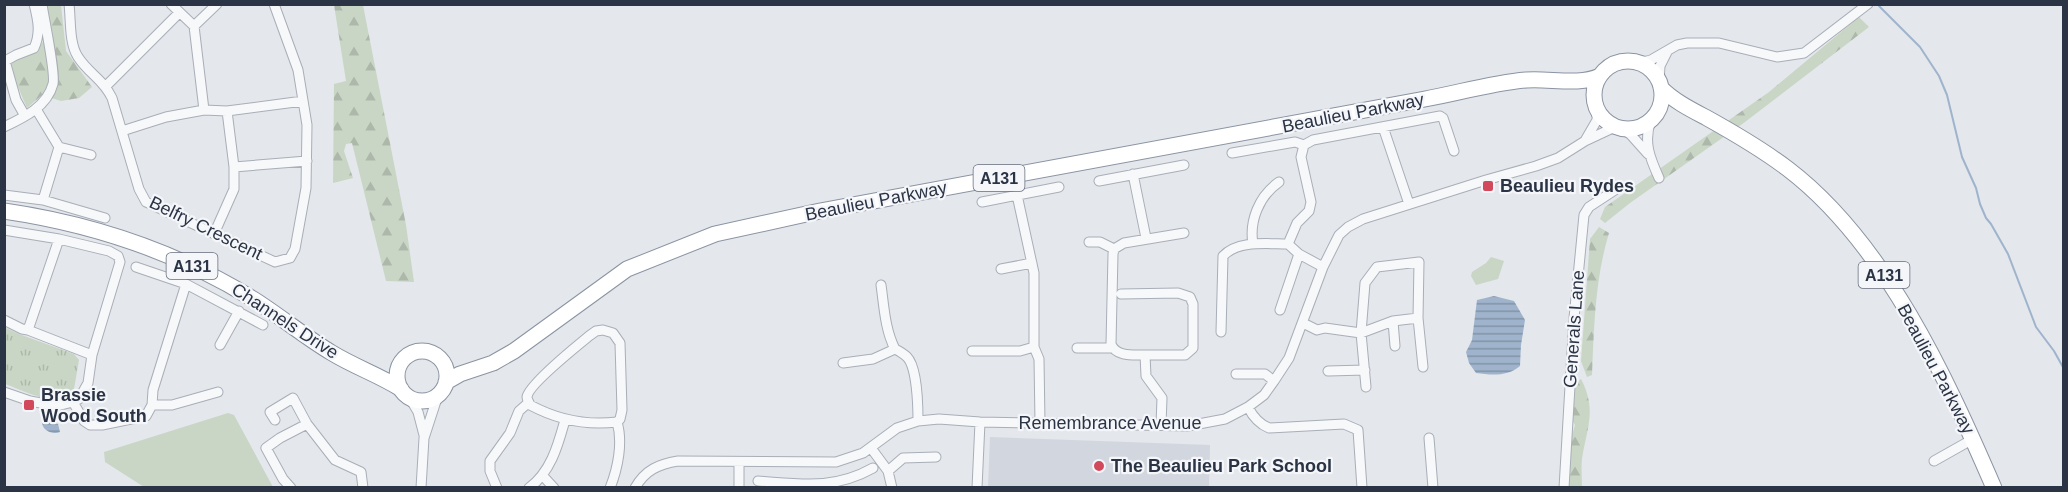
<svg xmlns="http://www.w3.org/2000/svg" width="2068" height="492" font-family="Helvetica,sans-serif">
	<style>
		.built { fill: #d2d6de }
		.grass { fill: url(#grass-tufts) }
		.forest { fill: url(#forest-firs) }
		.park { fill: #c9d6c5 }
		.water { fill: url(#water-rules) }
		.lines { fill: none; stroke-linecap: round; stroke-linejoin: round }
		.stream { stroke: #9fb4cc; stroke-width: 2 }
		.minor-casing { stroke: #a9aeb7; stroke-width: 11 }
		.trunk-casing { stroke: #8b94a3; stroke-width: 17 }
		.minor { stroke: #f7f8fa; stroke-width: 9 }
		.trunk { stroke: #fff; stroke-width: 15 }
		.poi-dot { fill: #d1495b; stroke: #f4f6f9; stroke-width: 2 }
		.labels { text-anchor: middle; stroke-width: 4.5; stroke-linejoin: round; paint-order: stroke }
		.shield { fill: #f4f6f9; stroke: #676e7b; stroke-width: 1.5 }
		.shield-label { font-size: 16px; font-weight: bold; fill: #2b3445 }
		.street-label { font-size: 18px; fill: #2b3445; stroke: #f4f6f9 }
		.poi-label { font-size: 18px; font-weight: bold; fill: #2b3445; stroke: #f4f6f9; text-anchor: start }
	</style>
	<defs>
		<pattern id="grass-tufts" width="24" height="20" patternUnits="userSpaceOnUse" patternTransform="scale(1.5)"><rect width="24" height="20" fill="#c9d6c5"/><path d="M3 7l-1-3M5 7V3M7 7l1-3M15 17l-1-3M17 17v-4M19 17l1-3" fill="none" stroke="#adb8ab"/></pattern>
		<pattern id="forest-firs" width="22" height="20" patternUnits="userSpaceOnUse" patternTransform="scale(1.5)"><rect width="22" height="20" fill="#c9d6c5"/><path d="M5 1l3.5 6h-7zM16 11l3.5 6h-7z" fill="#adb8ab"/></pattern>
		<pattern id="water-rules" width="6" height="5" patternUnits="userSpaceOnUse" patternTransform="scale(1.5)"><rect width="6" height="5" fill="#9fb4cc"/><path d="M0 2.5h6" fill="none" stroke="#8293a7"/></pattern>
	</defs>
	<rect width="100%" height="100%" fill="#e4e7ec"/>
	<path class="built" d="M990 437 1210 445 1209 487H988Z"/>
	<path class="grass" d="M4 327 19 334 74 354 79 360 74 389C52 408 28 392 5 384Z"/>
	<path class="forest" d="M45 5H61L66 51 92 87 79 98 61 101 42 95 27 108 15 80 11 61 36 52 44 40Z
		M334 5H363L406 225 414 282 386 281 352 143 346 144 344 151 353 178 333 183 334 84 346 81Z
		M1859 17 1869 27 1745 122 1630 203 1605 223 1600 219 1605 207 1769 92Z
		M1599 227 1609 233C1595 279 1594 327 1592 375L1587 377 1581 361 1590 239Z
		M1581 379C1597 410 1587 427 1582 459 1581 468 1582 478 1582 487H1565L1569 446 1575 425 1569 415 1574 384Z"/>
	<path class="park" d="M1491 257 1504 261 1498 279 1476 285 1471 276 1472 272 1486 263Z
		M228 413 234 415 273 487H144L105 462 104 452Z"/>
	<path class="water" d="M1494 296 1514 301 1525 320 1521 345 1520 366C1507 377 1491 375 1476 373L1469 363 1466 352 1472 340 1477 300Z
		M46 420 58 424 60 432C53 435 43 431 42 423Z"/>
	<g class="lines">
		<path class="stream" d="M1879 6 1920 47 1939 76 1947 95 1962 157 1976 188 1980 204 1986 218 1991 224 2008 254 2036 327 2054 351 2064 369"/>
		<defs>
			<path id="minor" d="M69 4C71 21 69 43 78 57 89 74 103 79 112 98L139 189 146 202 275 262 290 258 295 249 306 188 307 125 298 70 274 4
				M171 4 194 26 204 110
				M194 26 217 4
				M1638 63 1651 60 1677 45 1687 43H1719L1777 57 1804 53 1868 4
				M1659 82 1660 66 1667 52
				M106 86 179 13
				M36 109 59 147 43 200
				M25 116 16 100 5 61 16 55 34 48C41 33 38 20 34 4
				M1651 120C1643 142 1650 158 1659 178
				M4 127C23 118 47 107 53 84 56 74 44 19 42 4
				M1383 127 1409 204
				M1623 129 1631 135 1648 154
				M122 131 166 117 204 110 227 111 303 101
				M1586 139 1597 120V109
				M59 147 91 155
				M1232 153 1295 142 1304 145
				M234 167 307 161
				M1133 174 1146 238
				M1099 181 1184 165
				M4 195 43 200 105 218
				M1017 195 1034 273V347L1039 359 1040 423
				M982 202 1059 187
				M4 230 59 239 109 251 118 256 120 262 92 355 88 383 79 399 73 402 57 406 30 401 4 392
				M214 234 234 189V167L227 111
				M59 239 28 330 92 355
				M1089 242H1100L1114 249
				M1253 244C1249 221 1259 196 1279 182
				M1288 244 1297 223 1309 211 1311 202 1301 157 1304 145 1313 140 1440 116 1443 118 1454 151
				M1288 244 1299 254 1323 267
				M1419 262 1418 318 1393 321 1361 333 1365 283 1377 267Z
				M136 267 186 284 263 325
				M1001 269 1032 263
				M881 285C884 306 885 330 895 349
				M1121 294 1178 293 1190 297 1193 304V348L1185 355H1145
				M1280 310 1299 254
				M1418 318 1423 367
				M4 320 22 329 28 330
				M1393 321 1395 346
				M1303 323 1317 330 1325 328 1361 333 1366 387
				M603 330 613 333 620 343 622 410 620 419 617 422C585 426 558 420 530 405 529 402 527 400 527 397 528 385 578 345 589 336L596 331Z
				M1221 332 1223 256C1238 240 1267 244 1288 244
				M220 345 239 311
				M1077 348H1112
				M972 351H1020L1034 347
				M843 363 873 359 895 349C899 351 904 354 907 357 917 367 918 406 918 421
				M1328 371 1365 370
				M1236 374H1265L1274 381
				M409 397 418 412 424 435
				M73 402 84 421 90 425H102L146 416 152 405H172L218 392
				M152 405 153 390 186 284
				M1248 407C1253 417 1259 424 1269 428L1344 424 1358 430 1362 488
				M275 420 270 412 293 398 307 424 335 460 361 472 363 488
				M1161 425 1162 398 1146 376 1145 355C1133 355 1116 357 1111 344L1113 254 1114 249 1124 243 1184 233
				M1429 438 1433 488
				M871 448 888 471 892 488
				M1934 461 1973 439
				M888 471 903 458 936 457
				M543 476 554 488
				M758 481C801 484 834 490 873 468
				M291 488 283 479 266 448 280 438 307 424
				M421 488 424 438 438 395
				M497 488 490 471V461L510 433 519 411 528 403
				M529 488C551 472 558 445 565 420
				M610 488C618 468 623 442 617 422
				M635 488C645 470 659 464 678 461L836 462 863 453 897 428 918 421 939 419 980 422 1188 426 1225 419 1248 407 1264 395 1274 381 1289 358 1323 267 1339 235 1348 227 1363 219 1486 180 1536 166 1558 158 1585 141 1615 127
				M739 488V462
				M977 488 980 422
				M1564 488 1574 318 1584 215 1589 207 1618 188"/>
			<path id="trunk" d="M1594 95a34 34 0 1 1 68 0a34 34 0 1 1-68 0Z
				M1661 88C1674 101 1690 109 1707 118 1734 133 1763 150 1788 169 1885 243 1946 377 1994 488
				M4 211C93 224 177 252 253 299 280 316 305 337 332 353 355 367 379 375 401 389
				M397 376a25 25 0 1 1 50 0a25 25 0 1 1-50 0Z
				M446 382 460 374 493 363 514 351 627 269 715 234 820 211 1425 99C1458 93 1492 83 1526 80 1550 78 1578 86 1600 76"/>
		</defs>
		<use href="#minor" class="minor-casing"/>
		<use href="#trunk" class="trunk-casing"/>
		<use href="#minor" class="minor"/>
		<use href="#trunk" class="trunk"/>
	</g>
	<g class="poi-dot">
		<rect x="1482" y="180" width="12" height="12" rx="3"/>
		<rect x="23" y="399" width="12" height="12" rx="3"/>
		<circle cx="1099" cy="466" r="6"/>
	</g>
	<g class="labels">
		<g class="shield">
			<rect x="973.5" y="165" width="51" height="26" rx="4.5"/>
			<rect x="166.5" y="253" width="51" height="26" rx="4.5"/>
			<rect x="1858.5" y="262" width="51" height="26" rx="4.5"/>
		</g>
		<g class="shield-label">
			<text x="999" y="184">A131</text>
			<text x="192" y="272">A131</text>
			<text x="1884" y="281">A131</text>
		</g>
		<g class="street-label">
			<text transform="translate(1353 113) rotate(-11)" y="6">Beaulieu Parkway</text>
			<text transform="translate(876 201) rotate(-11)" y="6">Beaulieu Parkway</text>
			<text transform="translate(206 228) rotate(26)" y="6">Belfry Crescent</text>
			<text transform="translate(285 321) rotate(33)" y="6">Channels Drive</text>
			<text transform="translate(1574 329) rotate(-86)" y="6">Generals Lane</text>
			<text transform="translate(1936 369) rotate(62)" y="6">Beaulieu Parkway</text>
			<text x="1110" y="429">Remembrance Avenue</text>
		</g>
		<g class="poi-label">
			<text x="1500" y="192">Beaulieu Rydes</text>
			<text x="41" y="401">Brassie<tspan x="41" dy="21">Wood South</tspan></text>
			<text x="1111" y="472">The Beaulieu Park School</text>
		</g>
	</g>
	<rect width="2068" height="492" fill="none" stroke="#2b3445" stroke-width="12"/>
</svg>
